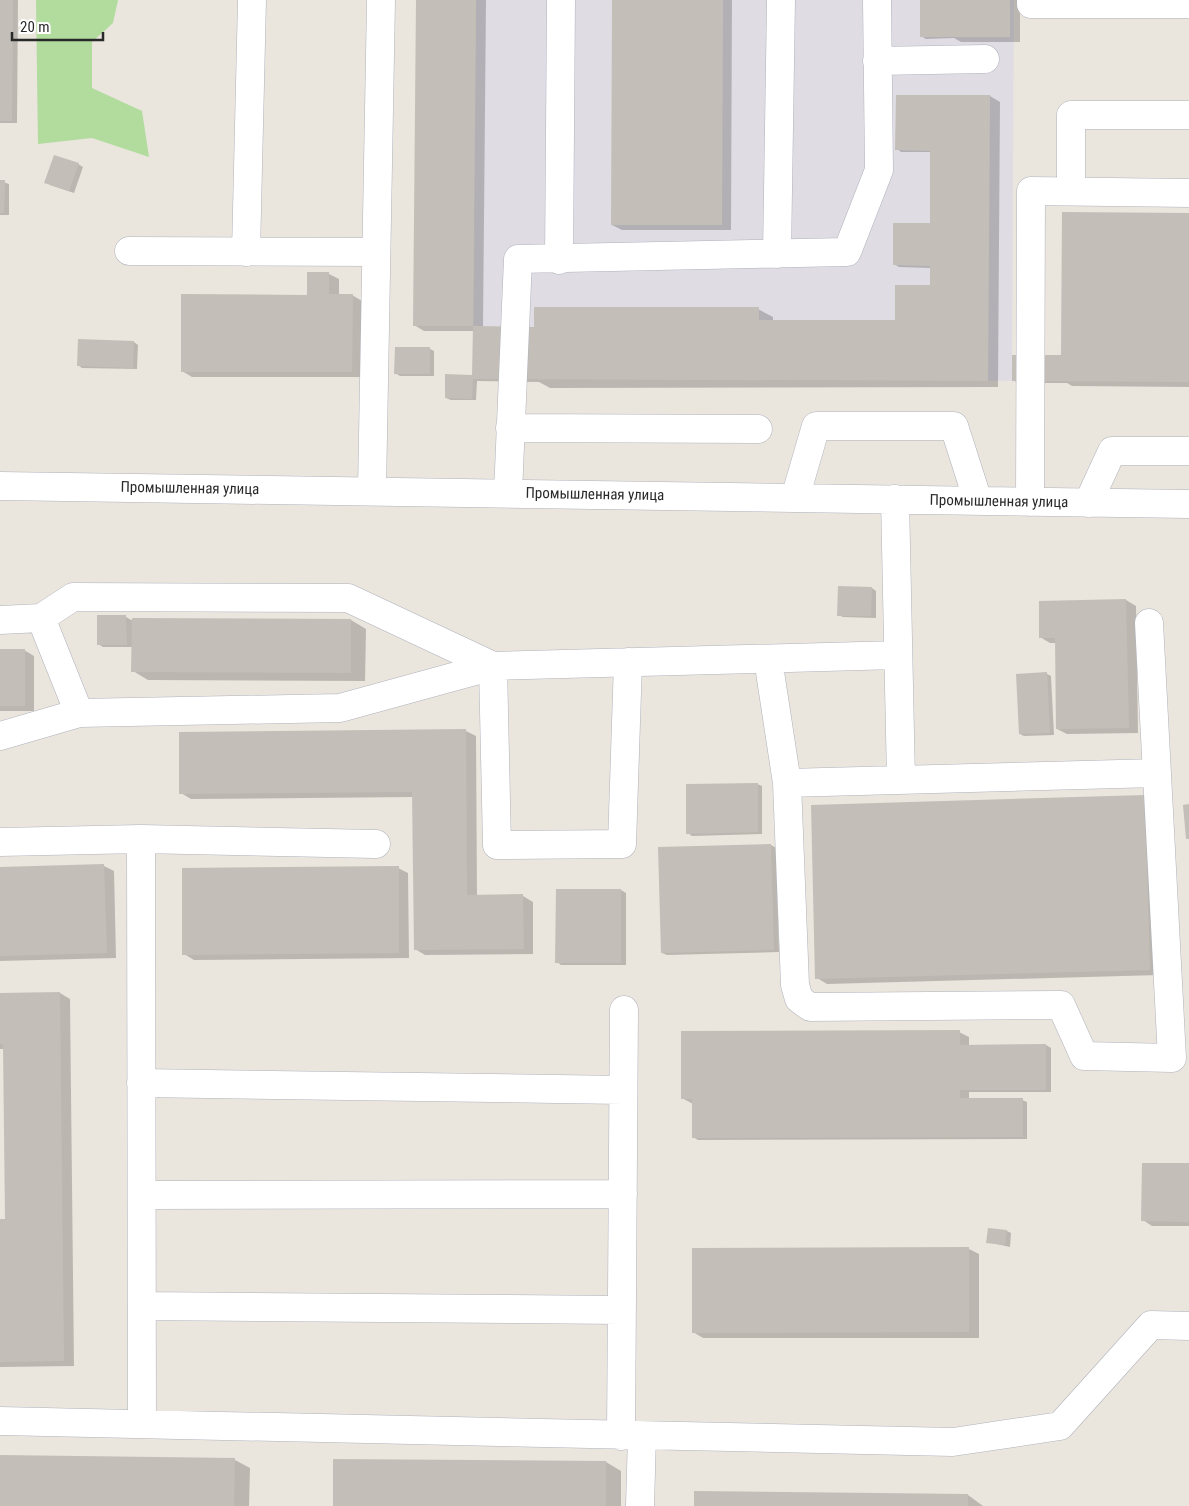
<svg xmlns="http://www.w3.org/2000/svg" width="1189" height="1506" font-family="'Roboto Condensed',sans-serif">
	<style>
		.industrial { fill: #dfdde3 }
		.green { fill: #b1dc9e }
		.shadow { fill: #0003 }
		.building { fill: #c3bfb8 }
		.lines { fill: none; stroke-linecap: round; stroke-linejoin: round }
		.minor-casing { stroke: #b0b2bc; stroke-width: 29 }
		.minor { stroke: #fff; stroke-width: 28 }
		.labels { text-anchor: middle; stroke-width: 4; stroke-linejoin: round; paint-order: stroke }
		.street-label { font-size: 15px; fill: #292929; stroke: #fff }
	</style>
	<rect width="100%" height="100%" fill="#eae5dd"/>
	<path class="industrial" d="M476 0H1014L1012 381 473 379Z"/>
	<path class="green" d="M36 0H118L113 23 92 42V88L142 111 149 157 92 138 38 144Z"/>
	<path class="shadow" d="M0 0H18L17 123H0Z
		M417 0H486L483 328H535L758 309 773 317V321H900L931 287V268L899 267 894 264 931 225 932 152H901L897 149 990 96 1000 102 998 387 550 388 539 382 477 381 476 400H451L446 398 474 376V331H424L414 325Z
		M613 0H732L731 230H622L612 225Z
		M921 0H1020V42H961L954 38 926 39 921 36Z
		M78 164 83 167 74 193 50 185Z
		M0 181 9 184V215H0Z
		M1189 214V387L1072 386 1067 383H1018L1013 380 1062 356Z
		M308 273 329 274 339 279V295H352L362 301V377H192L182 371 308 296Z
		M134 342 138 345 137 369 82 368 78 365Z
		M430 349 434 351V376H400L395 373Z
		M872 588 876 591V618L843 617 838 615Z
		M1126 600 1136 606 1138 733 1067 734 1057 729 1056 643H1050L1040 637V602Z
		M98 617H126L133 621 351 620 366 629 365 681 148 680 133 671V647H103L98 644Z
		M0 650H24L34 656V711H0Z
		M1047 674 1051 676 1054 735 1024 736 1020 734Z
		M466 731 476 736 477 896H523L533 902V954L425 955 415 949 414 797 191 799 181 793Z
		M757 784 762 786V834L692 836 688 833Z
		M1145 797 1159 975 827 984 817 978Z
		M771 845 776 848 779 952 667 955 662 953Z
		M104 866 114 871 116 958 0 961V868Z
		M398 868 408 873 409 958 194 960 184 954Z
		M621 890 626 893V965H561L557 962V891Z
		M60 993 70 999 74 1366 0 1367V1220H7L4 1049H0V994Z
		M959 1032 969 1037V1046L1046 1045 1051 1048V1092H969V1100H1022L1027 1102V1139L698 1140 693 1137V1104L682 1098Z
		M1189 1164V1226H1152L1143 1220Z
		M1007 1231 1011 1233 1010 1247 987 1242Z
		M969 1249 979 1254V1338H703L693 1332Z
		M0 1456 235 1460 250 1468 249 1506H0Z
		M606 1462 621 1471V1506H334Z
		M968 1495 983 1506H695Z"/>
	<path class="building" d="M0 0H13L12 121H0Z
		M416 0H476L473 326 534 327V307H759V320H895V285H930V266L893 265V223H930V151L895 150 896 95H990L988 381 473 379 472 399 445 398V374L472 375 473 326H413Z
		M612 0H723L722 225H611Z
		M920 0H1010V37H920Z
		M54 155 79 163 69 191 44 183Z
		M0 180H5L4 213H0Z
		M1062 212 1189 213V382L1012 381V355H1061Z
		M307 272H329V294H353L352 372H181V294L307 295Z
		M78 339 134 341 133 368 77 366Z
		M395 347H430V374H394Z
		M838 586 872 587 871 616H837Z
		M1126 599 1129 728 1056 729 1055 638H1039V601Z
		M97 615H126L127 645H97Z
		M132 618 351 619V673L131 672Z
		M0 649H25V706H0Z
		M1047 672 1050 733 1019 734 1016 674Z
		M466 729 467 895 523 894 524 949 414 950 412 792 179 794V732Z
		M758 783V832L686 834V784Z
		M1145 795 1150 970 815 979 811 805Z
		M1189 804V839H1186L1183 805Z
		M771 844 774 950 661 953 658 847Z
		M104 864 107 953 0 956V867Z
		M399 866V953L182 955V868Z
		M556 889H621V963H555Z
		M60 992 64 1361 0 1362V1219H5L3 1044H0V993Z
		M960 1030V1045L1046 1044V1090H960V1098H1023V1137L692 1138V1099H681V1031Z
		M1142 1163H1189V1222L1141 1221Z
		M988 1228 1007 1230 1005 1245 986 1243Z
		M969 1247V1332L692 1333V1248Z
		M0 1455 235 1458 234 1506H0Z
		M333 1459 606 1461V1506H333Z
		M694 1491 968 1494V1506H694Z"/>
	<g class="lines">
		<defs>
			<path id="minor" d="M1031 0V4H1189
				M877 61 985 59
				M1071 191V115H1189
				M129 251 376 252
				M246 252 252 0
				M777 254 781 0
				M559 260 561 0
				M510 428 758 429
				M0 486 1189 504
				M372 491 381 0
				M508 493 518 259 847 252 879 170 877 0
				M795 498 816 426H954L978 501
				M895 499 901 780
				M1030 502 1031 191 1189 193
				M1088 503 1112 451H1189
				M41 618 73 597 348 598 493 666 497 845 622 844 628 662
				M0 620 41 618 79 713
				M768 659 787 783 795 985 799 999 810 1007 1061 1005 1084 1056 1172 1058 1149 623
				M0 736 79 713 340 708 493 666 897 655
				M787 783 1157 773
				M141 839 142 1424
				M0 842 141 839 376 844
				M141 1083 623 1090
				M142 1195 623 1194
				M142 1306 622 1310
				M0 1421 953 1442 1060 1426 1151 1325 1189 1326
				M621 1436 624 1010
				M640 1506 642 1436"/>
		</defs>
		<use href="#minor" class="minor-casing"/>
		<use href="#minor" class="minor"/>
	</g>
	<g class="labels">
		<g class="street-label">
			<text transform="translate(190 488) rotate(1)" y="5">Промышленная улица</text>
			<text transform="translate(595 494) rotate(1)" y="5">Промышленная улица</text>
			<text transform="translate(999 501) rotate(1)" y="5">Промышленная улица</text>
		</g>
	</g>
	<path d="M12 32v8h91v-8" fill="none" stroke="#292929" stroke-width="2.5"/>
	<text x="20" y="32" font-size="15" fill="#292929" stroke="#ffffff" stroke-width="4" paint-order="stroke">20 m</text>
</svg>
